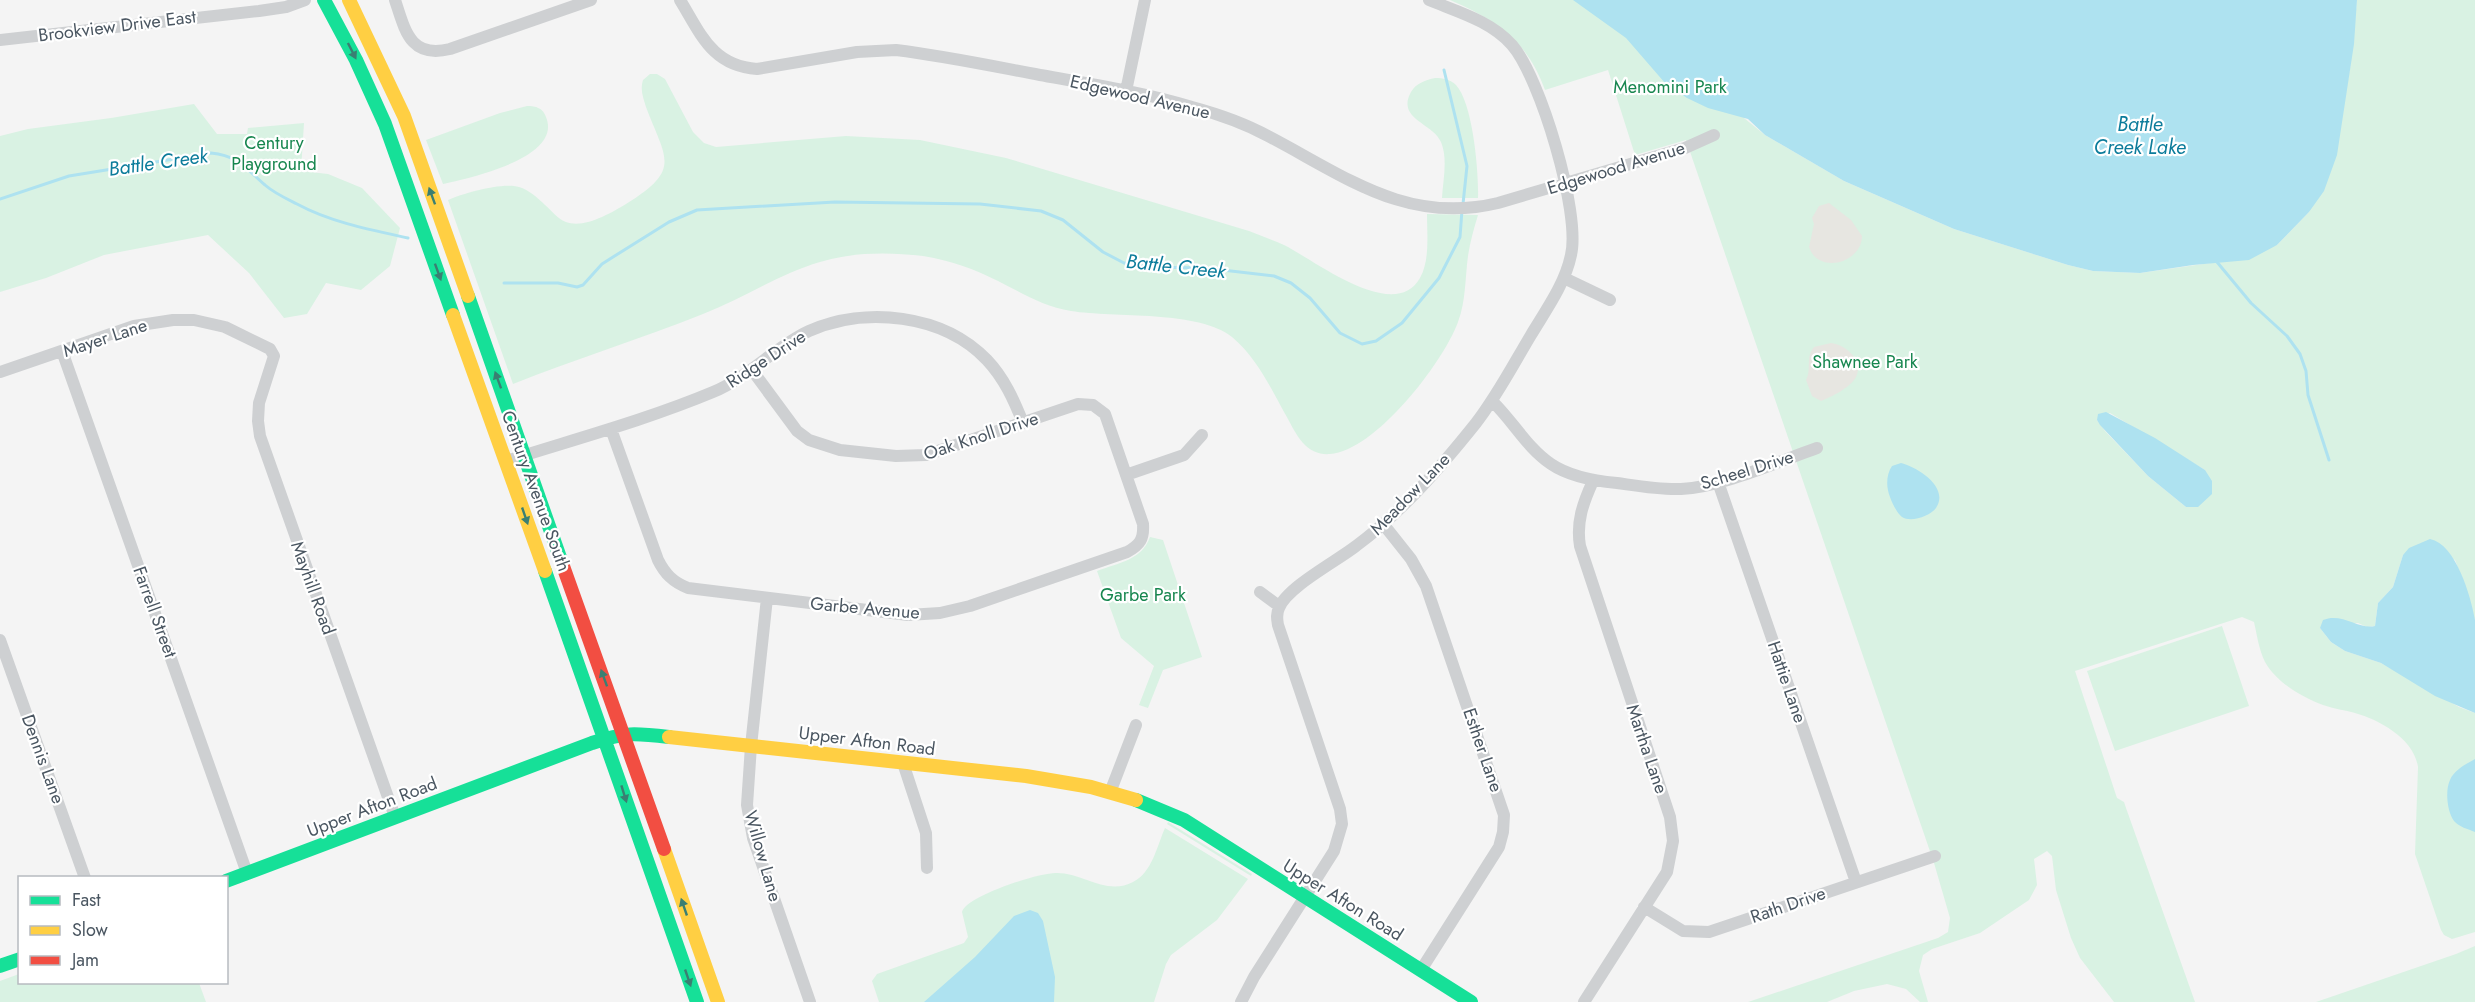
<svg xmlns="http://www.w3.org/2000/svg" width="2475" height="1002" font-family="Jost,sans-serif">
	<style>
		.green { fill: #d9f2e3; fill-rule: evenodd }
		.sand { fill: #e7e6e1 }
		.water { fill: #aee2f0 }
		.lines { fill: none; stroke-linecap: round; stroke-linejoin: round }
		.stream { stroke: #aee2f0; stroke-width: 3 }
		.street { stroke: #ced0d2; stroke-width: 12 }
		.fast { stroke: #16e098; stroke-width: 14 }
		.slow { stroke: #ffcf43; stroke-width: 14 }
		.jam { stroke: #f24e42; stroke-width: 14 }
		.oneway { fill: #3a7f72 }
		.labels { text-anchor: middle; stroke-width: 4.5; stroke-linejoin: round; paint-order: stroke }
		.street-label { font-size: 18px; fill: #4a5661; stroke: #fff }
		.park-label { font-size: 18px; fill: #17864f; stroke: #fff }
		.water-label { font-size: 20px; font-style: italic; fill: #0c7c9b; stroke: #fff }
	</style>
	<rect width="100%" height="100%" fill="#f4f4f4"/>
	<path class="green" d="M1450 0H1697L1744 118 1765 135 1844 181 1954 229 2068 265 2093 271 2140 273 2217 262 2277 245 2309 212 2343 107 2350 68 2357 0H2475V622L2467 591 2455 560 2421 543 2403 555 2393 587 2378 603 2375 626 2367 627 2358 623 2320 628 2331 642 2345 651 2381 663 2459 707 2475 713V932L2452 939 2444 935 2441 930 2415 854 2418 767C2414 739 2380 720 2355 713 2345 710 2334 709 2323 705 2302 697 2277 683 2265 662 2259 650 2257 635 2254 622L2242 617 2075 671 2117 798 2124 802 2126 808 2195 1002H2114L2080 958 2071 938 2056 890 2052 856 2047 851 2034 859 2037 885 2029 900 1980 933 1932 949 1923 955 1919 971 1928 1002H1920L1906 989 1887 984 1854 991 1827 1002H1748L1938 938 1948 932 1950 918 1934 863 1686 140 1635 155 1608 70 1545 90C1527 40 1496 20 1450 0ZM2110 413 2205 470 2186 507 2148 476 2105 431 2097 420Z
		M650 74H657L665 79 693 132 704 143 716 147 846 136 920 140 1006 158 1249 231C1261 236 1273 240 1284 245 1313 259 1394 324 1420 278 1430 260 1427 235 1427 214L1478 215C1474 228 1470 242 1468 256 1465 278 1466 301 1458 322 1443 363 1375 451 1330 454 1320 455 1310 451 1303 443 1295 434 1290 422 1284 412 1270 386 1255 356 1232 337 1199 310 1114 318 1071 311 1044 307 1022 293 998 281 974 269 949 260 923 256 888 252 853 252 820 262 779 274 742 299 703 314 640 339 576 359 513 384L448 200C464 193 502 182 519 187 529 190 538 198 545 205 552 211 558 219 566 222 584 229 611 213 626 204 682 169 666 160 646 107 643 97 640 90 643 80Z
		M1435 78C1443 78 1450 79 1456 85 1473 103 1479 173 1478 198H1442C1443 180 1448 159 1441 142 1433 123 1396 119 1411 92 1416 83 1426 80 1435 78Z
		M194 104 217 134H247L248 128 304 123 301 171 328 174 362 188 400 228 390 266 361 290 326 283 307 314 284 318 249 273 208 235 104 255 46 278 0 292V136L28 129 111 118Z
		M527 106C536 106 543 108 546 117 563 158 469 178 443 184L426 140 500 113Z
		M1150 537 1163 540 1202 657 1163 670 1148 708 1139 705 1154 666 1121 638 1097 571C1118 563 1142 560 1150 537Z
		M2222 626 2249 706 2115 751 2087 671Z
		M1168 822 1252 874 1251 876 1167 824Z
		M1165 828 1248 879 1217 920 1171 955 1166 964 1154 1002H879L872 981 877 974 964 943 968 937 962 912C966 896 1040 872 1057 873 1083 873 1107 896 1133 882 1152 873 1157 846 1165 828Z
		M2475 946V1002H2316L2456 954Z
		M19 974 20 982 199 983 206 1002H0V981Z"/>
	<path class="sand" d="M1829 203 1851 220 1862 236C1862 263 1818 275 1809 247L1814 224 1812 218 1819 206Z
		M1831 343C1846 345 1864 360 1856 377 1850 388 1831 397 1821 401L1812 396 1806 380C1812 369 1805 358 1814 347Z"/>
	<path class="water" d="M1573 0H2357L2354 44 2337 155 2324 191 2309 212 2277 245 2249 260 2193 265 2140 273 2093 271 2068 265 1954 229 1844 181 1765 135 1748 119 1708 108 1687 98 1665 83 1626 38Z
		M2106 412 2155 438 2205 470 2212 481V494L2198 507H2186L2148 476 2100 425 2097 420 2098 414Z
		M1901 463C1917 467 1950 487 1936 508 1930 516 1911 523 1902 517 1897 513 1892 503 1890 497 1886 487 1886 475 1892 466Z
		M2430 539C2456 544 2471 597 2475 620 2475 645 2475 687 2475 713L2435 696 2381 663 2345 651 2331 642 2320 628 2323 620C2342 612 2359 630 2375 626L2378 603 2393 587 2403 555 2409 548Z
		M2475 759V832C2468 829 2459 827 2454 821 2447 812 2445 790 2450 780 2454 770 2466 764 2475 759Z
		M1030 910 1038 913 1043 921 1055 977 1054 1002H924L975 957 1014 916Z"/>
	<g class="lines">
		<path class="stream" d="M1444 70 1467 166 1463 204
			M0 199 69 176 211 153C239 156 245 168 265 185 274 193 287 199 297 204 330 222 371 230 408 238
			M2217 262 2251 303 2287 336 2300 354 2306 371 2308 395 2329 460
			M504 283H558L577 287 583 285 602 264 613 257 669 222 697 210 835 202 980 204 1041 211 1063 220 1103 252 1124 263 1148 267 1205 268 1274 276 1291 283 1310 298 1340 333 1362 344 1376 341 1402 323 1439 278 1460 237 1462 210"/>
		<path class="street" d="M395 0C405 30 410 59 450 49L591 0
			M680 0C701 34 712 66 757 69L857 52 896 50C945 56 992 66 1040 75 1091 84 1142 92 1192 107 1218 114 1244 123 1268 136 1345 176 1406 225 1498 203L1685 148 1714 135
			M0 40 259 11 286 7 305 0
			M1126 91 1145 0
			M1564 278 1610 300
			M62 351 247 873
			M0 372 134 326 173 320H194L225 327 270 349 274 356 259 403 258 421 260 436 395 817
			M1492 401C1513 421 1527 448 1551 464 1570 477 1595 481 1617 483 1638 486 1660 490 1681 489 1722 487 1777 462 1817 448
			M611 429 658 560C665 574 673 582 688 588L908 615 940 613 970 606 1127 552C1140 545 1144 539 1143 524L1105 414 1093 405 1078 404 926 455 896 456 840 450 809 440 797 431 752 370
			M506 461C575 439 646 420 713 392 749 377 776 346 809 331 865 306 943 314 987 360 1004 378 1014 400 1023 423
			M1126 475 1184 455 1202 435
			M1718 482 1856 882
			M1384 525 1411 559 1426 586 1504 815 1503 832 1499 847 1421 970
			M1260 592 1279 606
			M767 598 751 746 747 805 753 838 810 1002
			M0 640 85 878
			M903 763 926 833 927 868
			M1111 790 1136 725
			M1644 907 1683 931 1709 932 1935 856
			M1241 1002 1254 977 1334 851 1342 824 1340 809 1278 625C1277 619 1276 614 1279 608 1287 587 1337 561 1356 546 1402 512 1440 468 1476 423 1497 396 1513 365 1531 335 1546 310 1565 284 1571 255 1581 213 1540 77 1512 45 1491 21 1458 12 1429 0
			M1584 1002 1667 872 1673 841 1670 817 1580 546C1576 522 1583 503 1593 481"/>
		<path class="fast" d="M324 0 356 60 385 124 453 315
			M468 296 563 566
			M545 571 697 1002
			M1136 800 1184 820 1471 1002
			M226 881 592 743C625 732 635 733 669 737
			M0 966 20 959"/>
		<path class="slow" d="M349 0 404 116 468 296
			M453 315 545 571
			M669 737 1026 776 1091 787 1136 800
			M664 849 718 1002"/>
		<path class="jam" d="M563 566 664 849"/>
	</g>
	<defs><path id="oneway-solid" d="M-6-.8H1V-3.2L6.5 0L1 3.2V.8H-6Z" transform="scale(1.5)"/></defs>
	<g class="oneway">
		<use href="#oneway-solid" transform="translate(352 51) rotate(63)"/>
		<use href="#oneway-solid" transform="translate(432 196) rotate(-110)"/>
		<use href="#oneway-solid" transform="translate(438 272) rotate(70)"/>
		<use href="#oneway-solid" transform="translate(498 380) rotate(-110)"/>
		<use href="#oneway-solid" transform="translate(525 516) rotate(71)"/>
		<use href="#oneway-solid" transform="translate(604 678) rotate(-110)"/>
		<use href="#oneway-solid" transform="translate(624 794) rotate(73)"/>
		<use href="#oneway-solid" transform="translate(684 907) rotate(-109)"/>
		<use href="#oneway-solid" transform="translate(688 978) rotate(71)"/>
	</g>
	<g class="labels">
		<g class="street-label">
			<text transform="translate(117 26) rotate(-7)" y="6">Brookview Drive East</text>
			<text transform="translate(1140 97) rotate(13)" y="6">Edgewood Avenue</text>
			<text transform="translate(1616 168) rotate(-17)" y="6">Edgewood Avenue</text>
			<text transform="translate(105 338) rotate(-18)" y="6">Mayer Lane</text>
			<text transform="translate(766 359) rotate(-33)" y="6">Ridge Drive</text>
			<text transform="translate(981 436) rotate(-18)" y="6">Oak Knoll Drive</text>
			<text transform="translate(1747 470) rotate(-17)" y="6">Scheel Drive</text>
			<text transform="translate(536 491) rotate(70)" y="6">Century Avenue South</text>
			<text transform="translate(1410 494) rotate(-46)" y="6">Meadow Lane</text>
			<text transform="translate(313 588) rotate(70)" y="6">Mayhill Road</text>
			<text transform="translate(865 608) rotate(5)" y="6">Garbe Avenue</text>
			<text transform="translate(155 612) rotate(70)" y="6">Farrell Street</text>
			<text transform="translate(1787 682) rotate(71)" y="6">Hattie Lane</text>
			<text transform="translate(867 741) rotate(7)" y="6">Upper Afton Road</text>
			<text transform="translate(1647 749) rotate(71)" y="6">Martha Lane</text>
			<text transform="translate(1483 750) rotate(71)" y="6">Esther Lane</text>
			<text transform="translate(43 759) rotate(70)" y="6">Dennis Lane</text>
			<text transform="translate(372 807) rotate(-21)" y="6">Upper Afton Road</text>
			<text transform="translate(763 856) rotate(74)" y="6">Willow Lane</text>
			<text transform="translate(1343 900) rotate(32)" y="6">Upper Afton Road</text>
			<text transform="translate(1788 905) rotate(-19)" y="6">Rath Drive</text>
		</g>
		<g class="park-label">
			<text x="1670" y="93">Menomini Park</text>
			<text x="274" y="149">Century<tspan x="274" dy="21">Playground</tspan></text>
			<text x="1865" y="368">Shawnee Park</text>
			<text x="1143" y="601">Garbe Park</text>
		</g>
		<g class="water-label">
			<text x="2140" y="131">Battle<tspan x="2140" dy="23">Creek Lake</tspan></text>
			<text transform="translate(158 162) rotate(-8)" y="7">Battle Creek</text>
			<text transform="translate(1176 266) rotate(6)" y="7">Battle Creek</text>
		</g>
	</g>
	<rect x="18" y="876" width="210" height="108" fill="#ffffff" stroke="#b7bbc0" stroke-width="1.5"/>
	<rect x="30" y="896" width="30" height="9" fill="#16e098" stroke="#b7bbc0" stroke-width="1.5"/>
	<text x="72" y="906" font-size="18" fill="#4a5661">Fast</text>
	<rect x="30" y="926" width="30" height="9" fill="#ffcf43" stroke="#b7bbc0" stroke-width="1.5"/>
	<text x="72" y="936" font-size="18" fill="#4a5661">Slow</text>
	<rect x="30" y="956" width="30" height="9" fill="#f24e42" stroke="#b7bbc0" stroke-width="1.5"/>
	<text x="72" y="966" font-size="18" fill="#4a5661">Jam</text>
</svg>
